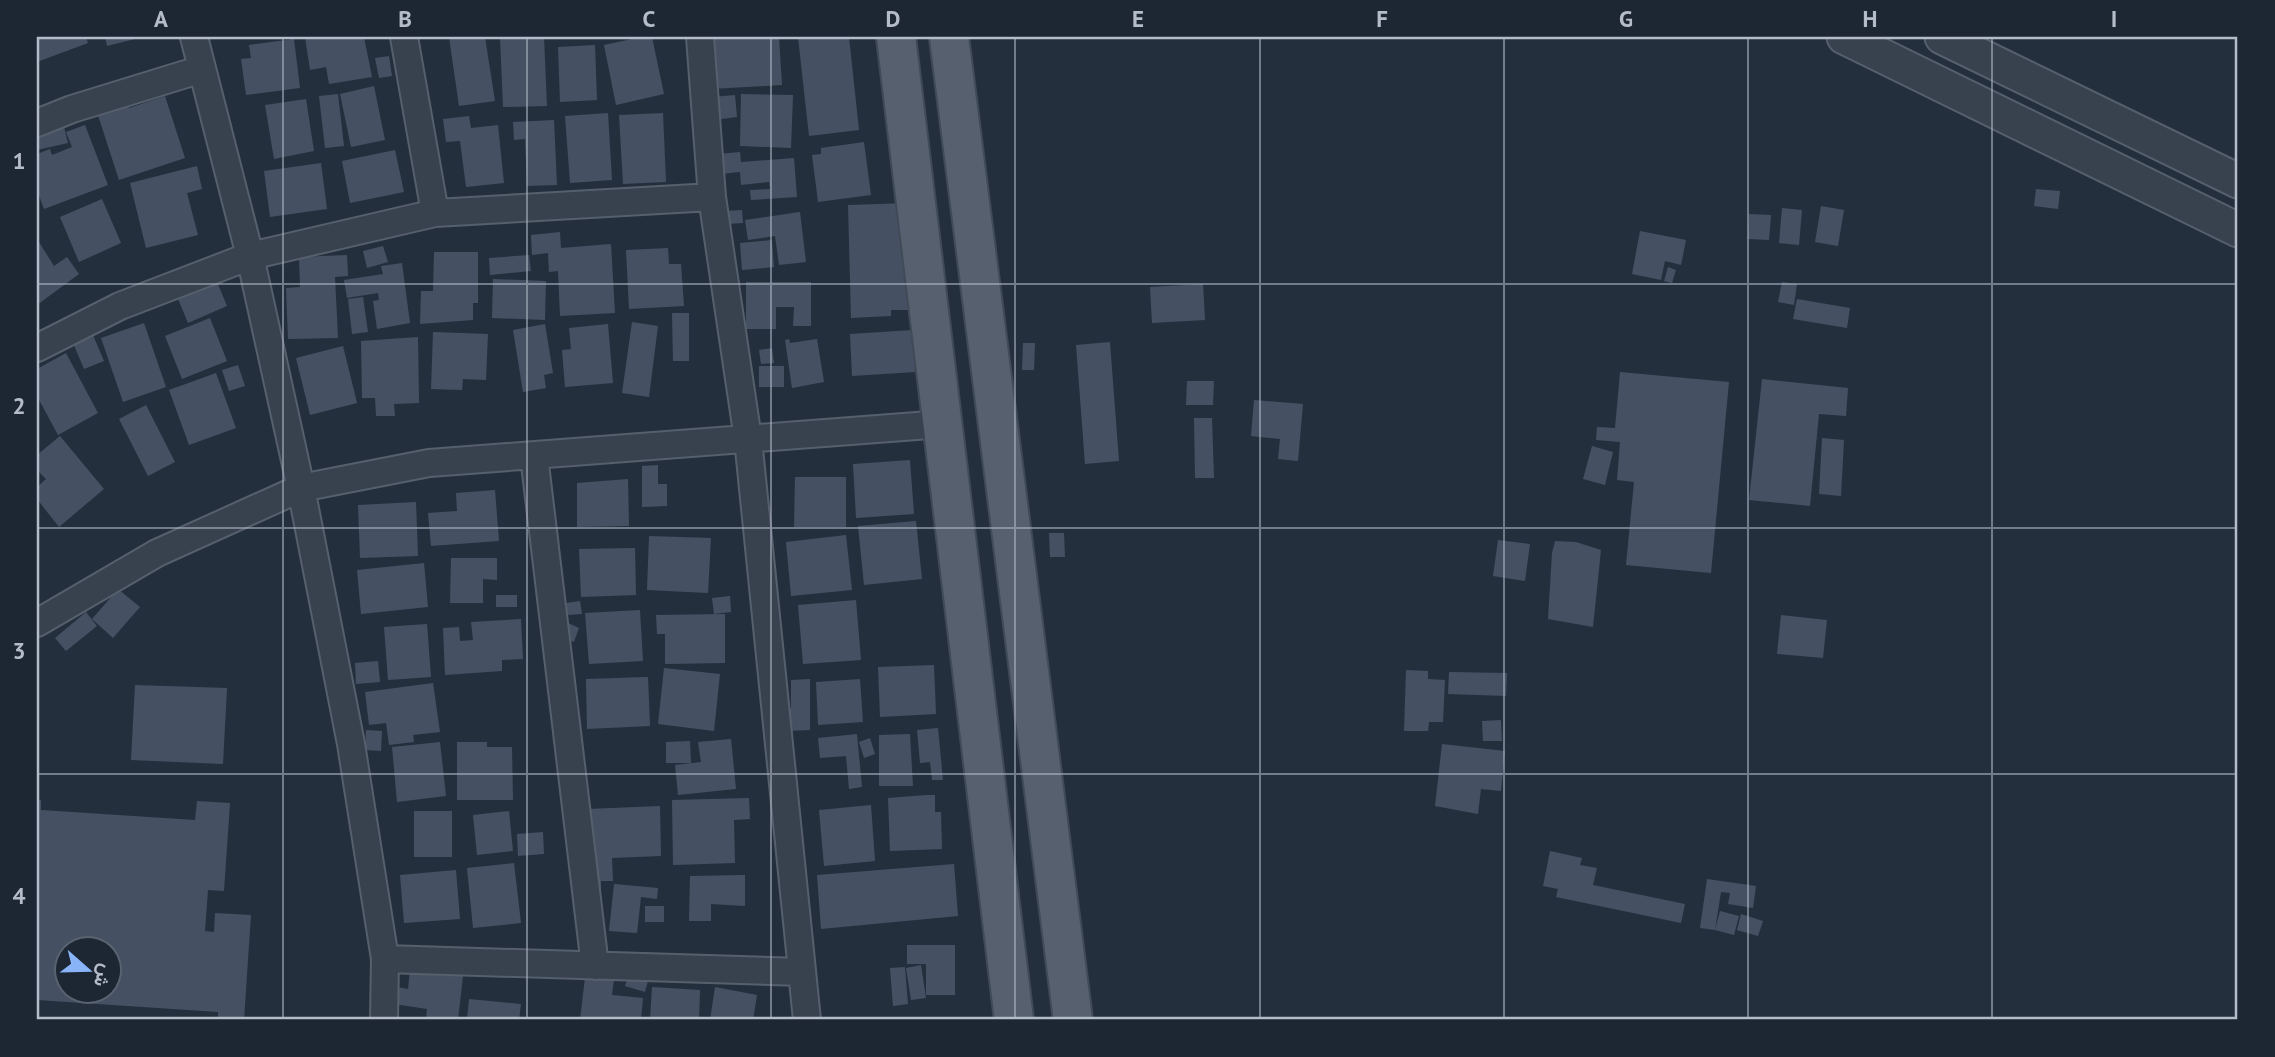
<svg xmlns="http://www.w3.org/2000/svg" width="2275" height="1057" font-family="'PT Sans',Vazirmatn,sans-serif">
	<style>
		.building { fill: #455162; fill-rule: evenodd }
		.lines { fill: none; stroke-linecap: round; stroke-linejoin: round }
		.minor-casing { stroke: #565f6c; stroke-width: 30 }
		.tertiary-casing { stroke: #565f6c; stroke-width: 37 }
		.primary-casing { stroke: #414a57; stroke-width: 42 }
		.minor { stroke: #38414e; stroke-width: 26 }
		.tertiary { stroke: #38414e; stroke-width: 33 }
		.primary { stroke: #56606e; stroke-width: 38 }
		.grid { fill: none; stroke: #b4bcc9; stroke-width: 2; stroke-opacity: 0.55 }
		.neatline { fill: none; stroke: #b4bcc9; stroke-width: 2.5 }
		.grid-label { font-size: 23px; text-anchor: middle; font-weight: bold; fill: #b4bcc9 }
	</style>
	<rect width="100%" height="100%" fill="#242f3e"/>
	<path class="building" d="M37 37H86L88 43 37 62Z
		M105 37H139V38L107 46Z
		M305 37H364L372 77 329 84 326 67 310 70Z
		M449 37H485L495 101 459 106Z
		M500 37H544L547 106 503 107Z
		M641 37H652L664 94 616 105 604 45Z
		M708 37H779L782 85 711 89Z
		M798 37H849L859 130 809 136Z
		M294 39 300 88 246 95 241 59 251 58 249 45Z
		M595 45 597 100 560 102 558 47Z
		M389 56 392 76 379 78 375 58Z
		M374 86 385 140 351 147 340 94Z
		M124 93 129 108 165 96 185 158 119 180 94 103Z
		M338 94 344 146 325 148 319 96Z
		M741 94 793 95 791 148 740 146Z
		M735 95 737 117 714 120 712 97Z
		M306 99 314 151 274 159 265 105Z
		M608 113 612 180 570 183 565 116Z
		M663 113 666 182 623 184 619 115Z
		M469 116 471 128 498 125 504 183 466 187 460 141 446 142 443 119Z
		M554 120 557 185 527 186 525 139 514 140 513 122Z
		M63 123 68 143 37 150V129Z
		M85 125 108 185 44 209 37 190V154L50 149 52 155 72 147 66 132Z
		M864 142 871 195 818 202 812 155 821 154V148Z
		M395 150 404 192 350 203 342 161Z
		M740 152 741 162 794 158 797 197 751 200 750 190 770 189 769 182 741 185 740 172 720 174 718 154Z
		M321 163 327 209 270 217 264 171Z
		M197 166 202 189 187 193 198 235 146 248 130 183Z
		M2036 189 2060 191 2058 209 2034 206Z
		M102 199 121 243 79 262 60 217Z
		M909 203 913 310H891V316L851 318 848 205Z
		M1821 206 1844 210 1838 246 1815 242Z
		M1782 208 1802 210 1799 245 1779 243Z
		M742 210 743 223 727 224 726 211Z
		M800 212 806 262 779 265 775 236 748 240 745 220Z
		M1749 214 1771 215 1769 240 1748 239Z
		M1640 231 1686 240 1681 265 1665 261 1661 280 1632 274Z
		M560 232 561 248 611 244 615 313 560 316 558 271 549 272 548 253 532 255 531 235Z
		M37 239 54 266 67 257 79 274 37 305Z
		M772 240 774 267 742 270 740 243Z
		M383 246 388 262 367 268 363 251Z
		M668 248 669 264H681L684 306 629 309 626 250Z
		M434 252H478V303H473V320L420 324 421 291H433Z
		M347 255 348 276 335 277 338 338 288 339 286 288 300 287 299 257Z
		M529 255 531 271 490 275 489 258Z
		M402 263 410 323 377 329 373 301 379 300 378 293 347 298 344 280 383 274 381 266Z
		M1668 267 1676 270 1672 283 1664 281Z
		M215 277 227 306 188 323 176 294Z
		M493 279 546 281 545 320 492 318Z
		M746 282H811V326H793L794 307H776V329H746Z
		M1782 282 1797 284 1794 305 1778 302Z
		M1203 284 1205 320 1152 323 1150 287Z
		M363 297 368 332 352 334 348 299Z
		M1797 299 1850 308 1847 328 1793 319Z
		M672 313H689V361H673Z
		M210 318 227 361 182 379 165 336Z
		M632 322 658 326 649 397 622 393Z
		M144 323 166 387 123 402 101 338Z
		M545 324 553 373 544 375 546 388 523 392 513 330Z
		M608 324 613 383 565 387 562 350 571 349 569 328Z
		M913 330 915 372 852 376 850 334Z
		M433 332 488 334 486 380 463 379 462 390 431 389Z
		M93 335 104 361 84 369 73 343Z
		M418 337 419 403 394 404 395 416H376L375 398H362L361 341Z
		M789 339 790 343 817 339 824 382 792 388 785 340Z
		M1110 342 1119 461 1085 464 1076 345Z
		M1023 343H1035L1034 370H1022Z
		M343 346 357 403 310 415 296 358Z
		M772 348 774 363 761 364 759 350Z
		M66 353 98 413 58 435 37 396V369Z
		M238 365 245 386 229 391 222 370Z
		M759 366H784V387H759Z
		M1620 372 1729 382 1711 573 1626 565 1634 482 1617 480 1620 442 1596 440 1597 427 1615 428Z
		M216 373 236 428 189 445 169 390Z
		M1762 379 1848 388 1846 416 1819 414 1810 506 1749 500Z
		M1187 381H1214L1213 405H1186Z
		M1254 400 1303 404 1298 461 1278 459 1280 439 1251 436Z
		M146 405 175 462 148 476 119 419Z
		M1194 418H1212L1214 478H1195Z
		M60 436 104 489 59 527 37 499V487L46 479 39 472 37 474V455Z
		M1822 438 1844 440 1841 496 1819 494Z
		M1592 446 1613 452 1605 485 1583 479Z
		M910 460 914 514 856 518 853 464Z
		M658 465V484H667V506L642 507V466Z
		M795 477H846V527H794Z
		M628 479 629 526 577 527V483Z
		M495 490 499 541 431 546 428 513 457 511 456 493Z
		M416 502 418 556 360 558 358 505Z
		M916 521 922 579 864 585 858 526Z
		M1049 533H1064L1065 557H1050Z
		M846 535 852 590 791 596 786 542Z
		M649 536 711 538 708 593 647 590Z
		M1498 540 1530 544 1525 581 1493 576Z
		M1555 541 1576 542 1601 550 1593 627 1548 619 1552 553Z
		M635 548 636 595 581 597 579 549Z
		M451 558H497V580L483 579V603H450Z
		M424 563 428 607 361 614 357 570Z
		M118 589 140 607 113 638 92 619Z
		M496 595H517V607H496Z
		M730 596 731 612 714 614 712 598Z
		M856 600 861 660 803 664 798 605Z
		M580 601 582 614 567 615 566 603Z
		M640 610 643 661 589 664 585 613Z
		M86 612 97 626 66 651 55 638Z
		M725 614V663L665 664V634H657L656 615Z
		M1781 615 1827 620 1823 658 1777 654Z
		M521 619 523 659 502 660V671L445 675 443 628 459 627 460 641 473 640 471 622Z
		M566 622 579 628 574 642 560 637Z
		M427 624 431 677 388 680 384 627Z
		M378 661 380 682 356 684 355 663Z
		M934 665 936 714 880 717 878 667Z
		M664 668 720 674 714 731 658 724Z
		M1406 670 1428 671V679L1445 680 1443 722H1429L1428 731H1404Z
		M1449 672 1507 673 1506 696 1448 694Z
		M648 677 650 726 587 729 586 679Z
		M810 679V730L783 731 782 708H791V680Z
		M860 679 863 722 818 725 816 682Z
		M433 683 440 732 413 735 414 742 389 745 386 723 369 725 365 692Z
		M135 685 227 688 223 764 131 760Z
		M1501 720 1502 741H1483L1482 721Z
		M938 728 943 780H932L930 762 920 763 917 730Z
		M366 730 382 731 381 751 365 750Z
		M857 734 862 787 849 789 846 756 820 758 818 738Z
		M910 734 913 786H879V735Z
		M870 738 875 754 864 758 859 742Z
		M731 739 736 789 678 795 675 765 701 762 698 742Z
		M690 741 691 763H666V742Z
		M440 742 446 796 397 802 392 747Z
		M457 742H487V747H512L513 800H457Z
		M1442 744 1505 751 1501 791 1481 789 1478 814 1435 806Z
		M926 795H935V812H941L942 849 890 851 888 798Z
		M749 798 750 819 734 820 735 863 673 865 672 800Z
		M37 800H41V810L195 820 197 801 230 803 224 891 208 890 205 931 214 932 215 913 251 915 244 1020H218V1012L37 1000ZM66 948H108V990H66Z
		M871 805 875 861 824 866 819 810Z
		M660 806 661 856 612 858 613 881H601V902H591L587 809Z
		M414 811H452V857H414Z
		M509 811 513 851 477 855 473 815Z
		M543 832 544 854 518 856 517 834Z
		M1550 851 1582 858 1580 865 1597 868 1593 885 1685 904 1681 923 1556 897 1558 889 1543 886Z
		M514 863 521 923 473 928 467 868Z
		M954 864 958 916 821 929 817 875Z
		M456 870 460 919 404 923 400 875Z
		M745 875V906L711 904V921H689L690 876Z
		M1707 879 1756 886 1753 908 1728 904 1730 893 1721 892 1715 930 1700 928Z
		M614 884 658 888 657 899 641 897 637 933 609 931Z
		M645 906H664V922H645Z
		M1720 911 1739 916 1734 935 1715 930Z
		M1741 914 1763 921 1758 936 1737 930Z
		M907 945H955V995H926V964H907Z
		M921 965 926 998 911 1000 906 968Z
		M905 967 908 1004 893 1006 890 968Z
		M410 969 463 976 458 1020H426L427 1009 394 1004 396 987 408 989Z
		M586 969 615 972 612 995 643 998 641 1020H580Z
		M630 971 649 977 645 992 625 986Z
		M652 987 700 990 699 1020H650Z
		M715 987 757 995 753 1020H710Z
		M469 999 521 1004 519 1020H467Z"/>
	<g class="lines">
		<defs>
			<path id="minor" d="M194 37 250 256 301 488 351 744 385 959 384 1020
				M404 37 435 213
				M700 37 712 197
				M37 123 72 109 202 69
				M37 348 120 306 250 256 435 213 712 197 748 439 807 1020
				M534 456 595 966
				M37 623 157 553 301 488 429 463 943 424
				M385 959 802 972"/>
			<path id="tertiary" d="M1844 37 2238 230
				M1942 37 2238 181"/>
			<path id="primary" d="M896 37 1014 1020
				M949 37 1073 1020"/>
		</defs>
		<use href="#minor" class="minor-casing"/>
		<use href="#tertiary" class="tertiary-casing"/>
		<use href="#primary" class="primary-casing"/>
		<use href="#minor" class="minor"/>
		<use href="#tertiary" class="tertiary"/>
		<use href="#primary" class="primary"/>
	</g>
	<path class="grid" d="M283 37V1020M527 37V1020M771 37V1020M1015 37V1020M1260 37V1020M1504 37V1020M1748 37V1020M1992 37V1020M37 284H2238M37 528H2238M37 774H2238"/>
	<rect width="2275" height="1057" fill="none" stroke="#1d2633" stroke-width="77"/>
	<g transform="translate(88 970) rotate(110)"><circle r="33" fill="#1d2633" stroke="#59626f" stroke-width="2"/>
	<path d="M0-5L12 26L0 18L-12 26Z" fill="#8ab4f8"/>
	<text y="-10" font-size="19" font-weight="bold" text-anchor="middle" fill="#b4bcc9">ش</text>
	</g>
	<rect x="38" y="38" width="2198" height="980" class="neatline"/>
	<g class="grid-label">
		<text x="161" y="27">A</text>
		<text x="405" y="27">B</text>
		<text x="649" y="27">C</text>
		<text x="893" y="27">D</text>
		<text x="1138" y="27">E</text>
		<text x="1382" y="27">F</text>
		<text x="1626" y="27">G</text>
		<text x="1870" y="27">H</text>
		<text x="2114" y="27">I</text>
		<text x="19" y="169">1</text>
		<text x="19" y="414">2</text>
		<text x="19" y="659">3</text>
		<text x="19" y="904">4</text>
	</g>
</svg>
